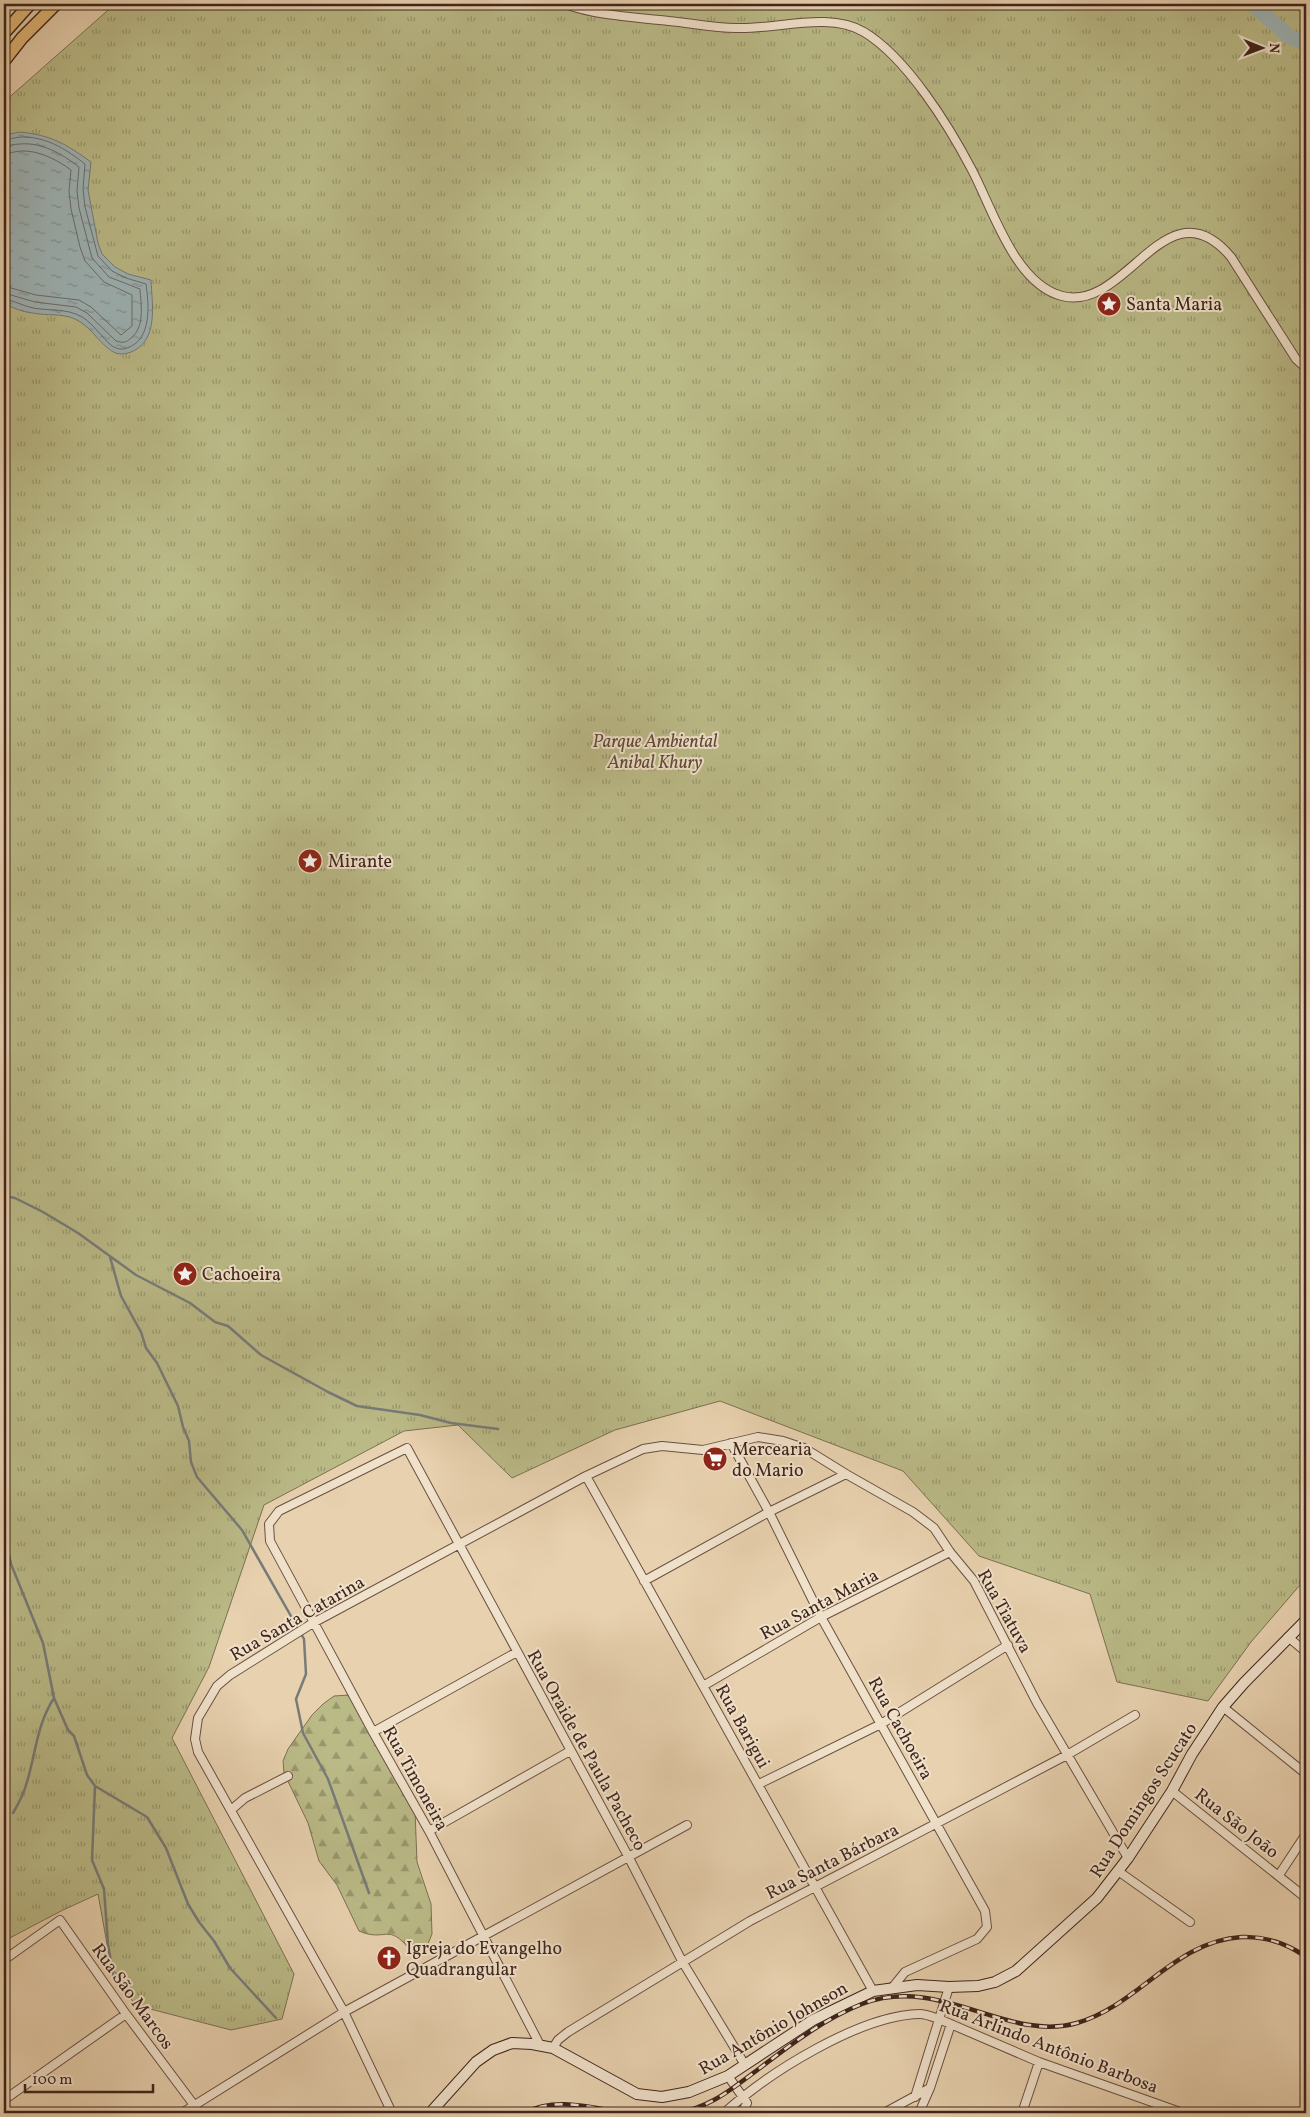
<svg xmlns="http://www.w3.org/2000/svg" width="1310" height="2117" font-family="Vollkorn,serif">
	<style>
		.forest { fill: url(#forest-firs); stroke: #7c7052 }
		.park { fill: url(#park-tufts); stroke: #7c7052 }
		.water { fill: url(#water-ripples); stroke: #777b79 }
		.lines { fill: none; stroke-linecap: round; stroke-linejoin: round }
		.shore { stroke: #6e6c6a; stroke-width: 1 }
		.stream { stroke: #777b79; stroke-width: 2.5 }
		.river { stroke: #9db4b7; stroke-width: 15 }
		.street-casing { stroke: #695041; stroke-width: 10 }
		.secondary-casing { stroke: #3f251c; stroke-width: 12 }
		.primary-casing { stroke: #3f251c; stroke-width: 14 }
		.street { stroke: #f0e1cb; stroke-width: 8 }
		.secondary { stroke: #f0e1cb; stroke-width: 10 }
		.primary { stroke: #e4b878; stroke-width: 11 }
		.rail-casing { stroke: #3f251c; stroke-width: 4.5 }
		.rail { stroke: #f0e1cb; stroke-width: 2.5; stroke-dasharray: 8; stroke-linecap: butt }
		.labels { text-anchor: middle; stroke-width: 4; stroke-linejoin: round; paint-order: stroke }
		.poi-label { font-size: 18px; fill: #3f251c; stroke: #f0e1cb; text-anchor: start }
		.park-label { font-size: 18px; font-style: italic; fill: #5e4a37; stroke: #f0e1cb }
		.street-label { font-size: 18px; fill: #3f251c; stroke: #f0e1cb }
	</style>
	<defs>
		<pattern id="forest-firs" width="22" height="20" patternUnits="userSpaceOnUse" patternTransform="scale(1.25)"><rect width="22" height="20" fill="#baba87"/><path d="M5 1l3.5 6h-7zM16 11l3.5 6h-7z" fill="#99976e"/></pattern>
		<pattern id="park-tufts" width="24" height="20" patternUnits="userSpaceOnUse" patternTransform="scale(1.25)"><rect width="24" height="20" fill="#baba87"/><path d="M3 7l-1-3M5 7V3M7 7l1-3M15 17l-1-3M17 17v-4M19 17l1-3" fill="none" stroke="#99976e"/></pattern>
		<pattern id="water-ripples" width="26" height="14" patternUnits="userSpaceOnUse" patternTransform="scale(1.25)"><rect width="26" height="14" fill="#9db4b7"/><path d="M2 4q2-2 4 0t4 0M15 11q2-2 4 0t4 0" fill="none" stroke="#819294"/></pattern>
	</defs>
	<rect width="100%" height="100%" fill="#e8d1af"/>
	<filter id="stains"><feTurbulence type="fractalNoise" baseFrequency=".004" numOctaves="4"/><feColorMatrix values="0 0 0 0 .2 0 0 0 0 .09 0 0 0 0 .02 0 0 0 .5 -.17"/></filter>
	<radialGradient id="worn" r=".72"><stop offset=".6" stop-color="#630" stop-opacity="0"/><stop offset="1" stop-color="#630" stop-opacity=".3"/></radialGradient>
	<path class="forest" d="M349 1695 361 1702 367 1713 375 1739 415 1811 417 1862 431 1904 432 1934 427 1946 413 1951H411C387 1921 387 1943 359 1931L337 1885 319 1861 308 1823 284 1773 283 1761 288 1749 312 1715 323 1704 334 1696Z"/>
	<path class="park" d="M115 4H1306V1578L1251 1642 1208 1701 1117 1682 1090 1594 979 1556 903 1471 720 1401 615 1430 512 1478 458 1425 404 1431 264 1505 209 1667 172 1738 294 1974 282 2019 231 2030 135 2005 111 1966 98 1894 63 1910 4 1941V102Z"/>
	<path class="water" d="M20 132C51 135 66 144 91 162L88 190 98 243 102 254 115 267 128 274 151 280C152 304 159 341 131 352 123 355 116 355 109 349 97 340 89 325 75 319 62 313 46 316 33 313 22 312 13 308 4 303V135Z"/>
	<g class="lines">
		<path class="shore" d="M4 140C9 139 14 138 20 137 45 136 66 149 85 164L83 189 85 207 98 256 112 271 126 278 146 284C149 305 152 340 127 348 122 350 117 349 112 346 101 337 94 324 82 317 67 308 49 311 33 308 23 306 13 300 4 299
			M4 146C9 146 14 144 20 144 42 142 62 154 79 167L77 191 79 208 92 258 109 277 140 289C141 306 145 327 131 338 126 343 122 343 116 341L87 313 76 307 35 302 4 293
			M4 154C9 153 14 152 20 151 38 150 56 159 71 170L69 191 71 209 80 247 85 261 104 282 132 295V326L121 335 91 307 79 300 36 295 4 286"/>
		<path class="stream" d="M4 1196 15 1198 43 1212 78 1233 136 1275 190 1303 215 1322 228 1326 261 1355 328 1392 357 1406 420 1415 451 1423 498 1429
			M110 1257 121 1296 141 1332 146 1348 157 1363 178 1406 183 1427 189 1441 191 1462 197 1477 242 1530 304 1639 306 1674 296 1699 303 1733 328 1779 369 1893
			M4 1531 11 1564 43 1643 54 1698 68 1730 74 1736 87 1775 95 1786 147 1817 166 1848 188 1904 199 1922 214 1941 230 1968 276 2018
			M95 1786 92 1860 104 1889 108 1944 114 1980
			M13 1813C19 1803 24 1793 27 1782 36 1752 37 1724 54 1698"/>
		<path class="river" d="M1252 4 1291 38 1306 42"/>
		<defs>
			<path id="street" d="M565 4C598 16 634 17 669 21 691 23 713 28 736 28 775 30 829 11 864 32 907 58 949 126 972 170 993 210 1015 284 1062 296 1127 313 1166 180 1231 257L1296 359 1306 368
				M731 1443 769 1512 821 1617 985 1911 987 1927 977 1939 905 1972 892 1988
				M586 1476 873 1991
				M644 1581 769 1512 846 1474
				M1288 1637 1306 1652
				M703 1686 821 1617 950 1552
				M1223 1707 1306 1774
				M373 1732 517 1652
				M759 1784 881 1724 1008 1645
				M1172 1791 1306 1898
				M231 1810 245 1798 288 1776
				M429 1831 570 1751
				M1118 1871 1190 1922
				M1279 1875 1306 1834
				M4 1960 60 1920 126 2014 200 2113
				M540 2045 429 1831 373 1732 270 1541 269 1524 279 1511 407 1448 628 1856 682 1961 745 2065
				M553 2048 558 2040 568 2032 750 1921 1067 1755 1135 1715
				M728 2076 747 2103 742 2113
				M915 2097 949 1987
				M4 2100 126 2014
				M182 2113 344 2012 687 1825
				M392 2113 344 2012 198 1752 195 1739 198 1718 217 1686 230 1675 313 1623 586 1476 643 1449 662 1446 703 1450 758 1437 783 1441 804 1448 846 1474 913 1512 934 1528 950 1552 974 1581 1037 1703 1128 1858
				M724 2113C768 2073 860 2015 920 2014 926 2014 933 2017 939 2019L1039 2062 1183 2113
				M884 2113 930 2088 951 2024
				M919 2113 930 2088
				M1022 2113 1039 2062"/>
			<path id="secondary" d="M430 2113 476 2062 493 2050 512 2043 532 2044 553 2048 637 2094 662 2097 689 2092 728 2076 813 2020 873 1991 917 1985 949 1987 978 1986 995 1982 1016 1971 1097 1898 1128 1858 1172 1791 1192 1754 1223 1707 1244 1683 1306 1620"/>
			<path id="primary" d="M4 33 30 4
				M4 61 22 38 56 4"/>
		</defs>
		<use href="#street" class="street-casing"/>
		<use href="#secondary" class="secondary-casing"/>
		<use href="#primary" class="primary-casing"/>
		<use href="#street" class="street"/>
		<use href="#secondary" class="secondary"/>
		<use href="#primary" class="primary"/>
		<defs>
			<path id="rail" d="M524 2113C556 2096 592 2108 626 2113
				M675 2113C709 2109 733 2088 760 2068 791 2044 826 2018 862 2004 940 1974 1007 2043 1077 2023 1139 2005 1174 1941 1242 1937 1265 1936 1288 1944 1306 1957"/>
		</defs>
		<use href="#rail" class="rail-casing"/>
		<use href="#rail" class="rail"/>
	</g>
	<defs>
		<symbol id="sight-disc" viewBox="-11 -11 22 22"><circle r="9.5" fill="#8f2418" stroke="#f0e1cb"/><path d="M0-6L1.8-2.2L6-1.7L2.9 1.2L3.7 5.4L0 3.3L-3.7 5.4L-2.9 1.2L-6-1.7L-1.8-2.2Z" fill="#fff"/></symbol>
		<symbol id="supermarket-disc" viewBox="-11 -11 22 22"><circle r="9.5" fill="#8f2418" stroke="#f0e1cb"/><path d="M-6-5.5h2.5l.6 2H6L4.5 2H-2.5L-4.4-4H-6ZM-1.5 3.2a1.3 1.3 0 1 0 .1 0ZM3 3.2a1.3 1.3 0 1 0 .1 0Z" fill="#fff"/></symbol>
		<symbol id="church-disc" viewBox="-11 -11 22 22"><circle r="9.5" fill="#8f2418" stroke="#f0e1cb"/><path d="M-1.2-6h2.4v3.5h3.3v2.4h-3.3V6h-2.4V-.1h-3.3v-2.4h3.3Z" fill="#fff"/></symbol>
	</defs>
	<g fill-rule="evenodd">
		<use href="#sight-disc" x="1095" y="290" width="28" height="28"/>
		<use href="#sight-disc" x="296" y="847" width="28" height="28"/>
		<use href="#sight-disc" x="171" y="1260" width="28" height="28"/>
		<use href="#supermarket-disc" x="701" y="1445" width="28" height="28"/>
		<use href="#church-disc" x="375" y="1944" width="28" height="28"/>
	</g>
	<g class="labels">
		<g class="poi-label">
			<text x="1126" y="310">Santa Maria</text>
			<text x="328" y="867">Mirante</text>
			<text x="202" y="1280">Cachoeira</text>
			<text x="732" y="1455">Mercearia<tspan x="732" dy="21">do Mario</tspan></text>
			<text x="406" y="1954">Igreja do Evangelho<tspan x="406" dy="21">Quadrangular</tspan></text>
		</g>
		<g class="park-label">
			<text x="655" y="747">Parque Ambiental<tspan x="655" dy="21">Anibal Khury</tspan></text>
		</g>
		<g class="street-label">
			<text transform="translate(819 1604) rotate(-28)" y="6">Rua Santa Maria</text>
			<text transform="translate(1005 1611) rotate(61)" y="6">Rua Tiatuva</text>
			<text transform="translate(297 1618) rotate(-30)" y="6">Rua Santa Catarina</text>
			<text transform="translate(743 1726) rotate(61)" y="6">Rua Barigui</text>
			<text transform="translate(901 1728) rotate(61)" y="6">Rua Cachoeira</text>
			<text transform="translate(587 1750) rotate(61)" y="6">Rua Oraide de Paula Pacheco</text>
			<text transform="translate(416 1778) rotate(61)" y="6">Rua Timoneira</text>
			<text transform="translate(1143 1800) rotate(-57)" y="6">Rua Domingos Scucato</text>
			<text transform="translate(1237 1823) rotate(38)" y="6">Rua São João</text>
			<text transform="translate(832 1861) rotate(-27)" y="6">Rua Santa Bárbara</text>
			<text transform="translate(133 1996) rotate(54)" y="6">Rua São Marcos</text>
			<text transform="translate(773 2028) rotate(-30)" y="6">Rua Antônio Johnson</text>
			<text transform="translate(1049 2046) rotate(21)" y="6">Rua Arlindo Antônio Barbosa</text>
		</g>
	</g>
	<rect width="1310" height="2117" fill="none" stroke="#e8d1af" stroke-width="20"/>
	<rect x="5" y="5" width="1300" height="2107" fill="none" stroke="#3f251c" stroke-width="2.5"/>
	<rect x="10" y="10" width="1290" height="2097" fill="none" stroke="#3f251c"/>
	<g transform="translate(1262 48) rotate(91)" stroke="#f0e1cb" stroke-width="4" paint-order="stroke">
	<path d="M0-4L9 19L0 12L-9 19Z" fill="#3f251c"/>
	<text y="-8" font-size="14" font-weight="bold" text-anchor="middle" fill="#3f251c">N</text>
	</g>
	<path d="M25 2084v8h128v-8" fill="none" stroke="#3f251c" stroke-width="2.5"/>
	<text x="32" y="2084" font-size="15" fill="#3f251c" stroke="#f0e1cb" stroke-width="4" paint-order="stroke">100 m</text>
	<rect width="100%" height="100%" filter="url(#stains)"/>
	<rect width="100%" height="100%" fill="url(#worn)"/>
</svg>
